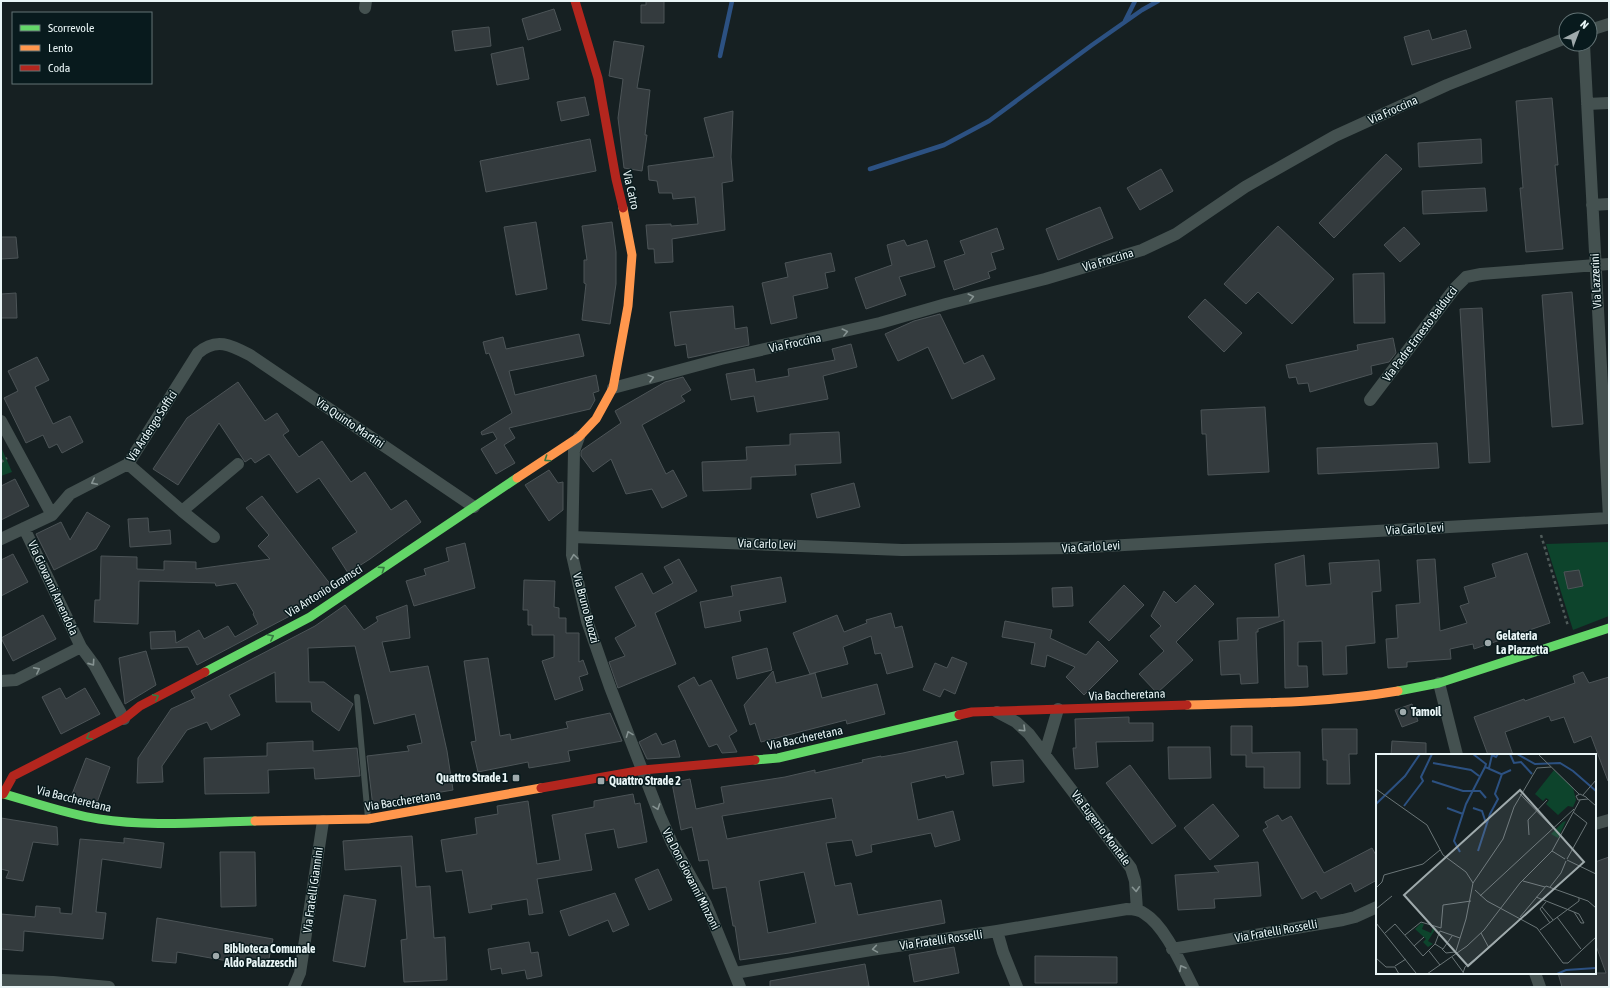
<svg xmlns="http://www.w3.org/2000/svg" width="1610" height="988" font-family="'Asap Condensed',sans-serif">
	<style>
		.green { fill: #0d442c }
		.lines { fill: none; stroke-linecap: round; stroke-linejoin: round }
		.stream { stroke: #2c5182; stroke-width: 4.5 }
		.building { fill: #343b3e; stroke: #4c5457; fill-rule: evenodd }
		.path { stroke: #505b5a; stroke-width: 2.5; stroke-dasharray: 3 3; stroke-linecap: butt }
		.lane { stroke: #445150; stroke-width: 6 }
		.street { stroke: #445150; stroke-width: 12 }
		.fast { stroke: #63d668; stroke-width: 9 }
		.slow { stroke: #ff974d; stroke-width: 9 }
		.jam { stroke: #b3261e; stroke-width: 9 }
		.oneway { stroke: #869392 }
		.oneway2 { stroke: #367842 }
		.poi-dot { fill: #9faaac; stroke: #081a1d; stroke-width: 1.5 }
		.labels { text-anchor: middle; stroke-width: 3; stroke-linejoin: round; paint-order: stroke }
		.street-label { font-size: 12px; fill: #e9f5f6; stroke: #081a1d }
		.poi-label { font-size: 12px; font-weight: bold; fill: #e9f5f6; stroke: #081a1d; text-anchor: start }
		.inset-river { fill: none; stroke: #2c5182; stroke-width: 2 }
		.inset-road { fill: none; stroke: #6a7577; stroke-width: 1 }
		.view { fill: #9faaac; fill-opacity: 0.15; stroke: #9faaac; stroke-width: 2 }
		.inset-edge { fill: none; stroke: #e9f5f6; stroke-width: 2 }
	</style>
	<rect width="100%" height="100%" fill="#162022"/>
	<path class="green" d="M1 447 12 472 1 476Z
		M1609 542V616L1573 630 1546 544Z"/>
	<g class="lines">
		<path class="stream" d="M1125 21 1135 1
			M720 56 732 1
			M870 169 944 145 989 121 1092 45 1142 10 1158 1"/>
	</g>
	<path class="building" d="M646 1H664V23H641V5H646Z
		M554 9 561 30 528 40 522 19Z
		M489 27 491 46 455 51 452 31Z
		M1429 30 1432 40 1466 30 1471 48 1412 65 1404 37Z
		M614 41 644 46 637 88 650 90 645 135H647L642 171 624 168 618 118 623 79 609 76Z
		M523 47 529 79 497 85 491 54Z
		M585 97 589 115 561 121 557 102Z
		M1552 98 1558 165H1555L1563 249 1526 252 1520 188H1523L1516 101Z
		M733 111 731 157 733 181 722 183 725 230 672 239 673 262 655 263 654 249H648L646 225 671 224V226L698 224 695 197 673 199 672 193H659L657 181 649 180 648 166 714 157 704 118Z
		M590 139 596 171 486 192 480 161Z
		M1481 139 1482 163 1419 167 1418 143Z
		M1386 154 1402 169 1334 238 1319 223Z
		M1161 169 1173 191 1140 210 1127 188Z
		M1485 188 1487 211 1423 214 1422 191Z
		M1100 207 1113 238 1058 260 1046 229Z
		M536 222 547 289 516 295 504 227Z
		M612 222 616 252V284L610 324 582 320 586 284 584 283V260H587L582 226Z
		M1278 226 1334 279 1292 324 1258 292 1246 304 1224 284Z
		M1404 227 1420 244 1400 262 1384 245Z
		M997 228 1004 249 991 253 996 269 988 272 990 278 954 290 944 261 965 254 960 241Z
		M1 237H16L18 258 1 259Z
		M904 240 907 246 927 240 935 267 899 277 906 295 866 309 855 278 892 265 887 245Z
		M831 253 835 271 825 273 828 288 793 296 797 318 771 324 762 283 788 277 785 263Z
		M1384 273 1385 323H1354L1353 274Z
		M1572 292 1583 424 1552 427 1542 295Z
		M16 293 17 318H1V294Z
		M1205 299 1242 333 1224 352 1188 317Z
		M733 306 735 329 747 327 749 345 688 358 686 344 675 346 670 312Z
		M1482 308 1490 462 1469 463 1460 309Z
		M940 314 964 364 983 355 995 379 952 399 928 347 898 361 885 334 914 321Z
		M579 334 584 356 509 371 515 395 596 375 599 391 593 393 595 400 590 409 509 428 515 438 504 445 515 463 496 474 481 449 497 439 493 432 482 435 481 432 512 413 489 353 486 354 483 342 503 337 506 349Z
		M1393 338 1396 353 1389 362 1371 366 1372 374 1310 392 1308 383 1298 384 1296 377 1289 378 1286 365 1358 350 1357 345Z
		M851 344 857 367 823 376 828 399 757 412 754 396 731 400 726 374 754 369 756 382 789 376 788 369 835 360 832 349Z
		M37 357 49 380 35 387 53 424 70 416 83 442 62 453 57 444 49 448 43 435 26 443 4 398 18 391 8 371Z
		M683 377 691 390 681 396 685 401 642 425 666 474 673 470 687 496 662 508 652 489 626 494 611 459 593 472 581 456V452L582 450 621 423 615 411 665 382Z
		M238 382 265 421 277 413 289 431 283 435 299 457 322 441 351 482 365 472 391 510 406 500 421 522 370 559 348 573 332 548 357 532 319 478 297 493 269 454 255 463 251 458 245 462 219 423 178 485 153 469 187 418Z
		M1265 407 1269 472 1208 475 1206 434H1202L1201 410Z
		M839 432 841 463 795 465 796 475 751 477V489L703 491 702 462 747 460 746 447 790 445V434Z
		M1437 443 1439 468 1318 474 1317 448Z
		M549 470 558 483 563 482V510L549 521 525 485Z
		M15 479 29 506 1 520V486Z
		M854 483 860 507 817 518 811 494Z
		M262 496 334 589 305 608 197 665 188 647 151 649 150 632 175 631 176 643 199 630 204 639 228 626 235 637 258 624 253 614 254 613 236 583 216 586 215 583 139 581 138 624 94 622 95 600H100L101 556 137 557V569L164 570V561L196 562V569L270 559 258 546 269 535 246 508Z
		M87 512 110 526 96 549 54 570 36 534 61 522 70 540Z
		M148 518 149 532 170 530 171 544 130 547 128 519Z
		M465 543 475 588 414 606 406 581 426 575 424 569 449 561 446 548Z
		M1527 553 1550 623 1474 649 1473 644 1450 649 1451 659 1407 662V667L1388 668 1386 639 1398 638 1396 605 1420 603 1417 560 1435 559 1440 631 1467 623 1460 606 1469 603 1464 587 1496 577 1492 564Z
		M13 554 28 582 1 596V560Z
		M1304 555 1306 586 1331 584 1329 563 1379 560 1381 591 1372 592 1375 643 1346 646 1347 674 1323 675 1322 641 1298 642V666H1307L1308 687 1285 688 1284 620 1258 629V632H1256L1258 683 1241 684 1240 674 1221 675 1219 641 1238 640 1237 618 1279 617 1275 564Z
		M679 559 697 591 655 613 676 664 618 688 609 662 625 656 615 638 636 626 615 587 642 573 653 594 673 583 664 567Z
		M1579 570 1583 586 1568 589 1564 572Z
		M781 577 786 602 739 611 741 621 705 628 700 602 733 596 731 586Z
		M524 580 555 581 554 607 559 608V618H566V633H579V662L583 660 588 674 579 677 583 690 555 700 542 661 554 657V635H532V625H528V610H523Z
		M1124 585 1144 605 1109 641 1089 622Z
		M1195 585 1214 604 1176 642 1193 660 1157 693 1139 674 1164 651 1150 636 1161 626 1151 616 1164 591 1176 603Z
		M1072 587 1073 606 1053 607 1052 588Z
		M345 605 364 630 378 621 376 617 407 605 410 638 382 642 390 672 428 666 447 751 453 790 429 794V798L373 807 367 756 409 751 407 746 422 743 415 714 374 724 355 646 308 648 309 682H324L353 704 339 731 312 711 311 702H276L275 672 229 695 240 715 211 730 207 722 187 730 162 766 163 782 137 783 138 758 171 709 195 698 191 691 315 626Z
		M891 613 895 628 902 626 913 667 887 674 881 653 875 654 871 636 843 647 848 664 810 674 793 633 837 615 844 632 867 623 866 620Z
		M43 615 56 639 13 661 1 638Z
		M1005 621 1052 630 1050 638 1086 655 1098 641 1118 661 1084 695 1066 677 1075 667 1047 655 1045 667 1031 664 1035 643 1002 637Z
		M767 648 772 670 737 679 732 657Z
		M146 651 156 685 125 704 119 658Z
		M952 657 967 663 955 694 944 689 940 697 923 690 935 663 947 668Z
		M488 658 500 736 510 734 511 740 568 728 566 722 610 713 622 741 568 751 570 761 529 768 528 762 478 772 471 742 476 741 464 661Z
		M773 671 776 683 815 673 822 698 877 684 885 714 847 724 846 720 761 742 755 723 750 725 744 705Z
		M1583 672 1589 683 1609 677V781H1608L1591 736 1574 743 1564 717 1551 721 1549 716 1505 732 1513 755H1488L1474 717 1524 699 1525 701 1575 683 1573 676Z
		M694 677 699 686 711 680 737 731 729 736 737 752 722 753 717 744 709 747 678 686Z
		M60 688 66 699 85 688 100 714 61 734 42 697Z
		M1412 704 1418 721 1402 727 1395 710Z
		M1129 717V723H1153V741L1096 742 1098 767 1075 769 1073 748H1076L1075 719Z
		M1231 726H1252V753L1300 752V788H1264V767H1246V755H1231Z
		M1322 729H1357V754H1349L1350 784H1327V760H1323Z
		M656 733 662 745 675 740 680 757 647 759 639 742Z
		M313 741V751L357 748 360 776 315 779 314 768 268 770 269 793 205 794 204 758 267 756V743Z
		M957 741 964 774 946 778 945 775 911 783 918 820 953 811 960 840 935 847 931 833 871 845 872 852 856 856 852 840 826 843 835 886 851 883 858 915 941 900 945 923 789 953 740 960 735 926H733L726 887 713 889 708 860 699 861 692 827 681 830 672 783 690 779 696 809 724 803 721 787 785 777 815 770V773L863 762 862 760 881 756V757L903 753ZM832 798 836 818 727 839 722 816ZM804 872 816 923 768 933 759 881Z
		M1392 741 1426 743V755H1391Z
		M1168 747H1210L1211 778 1169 779Z
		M86 758 110 767 95 808 69 802Z
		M1023 760 1024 782 993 786 991 762Z
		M1130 765 1176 826 1152 844 1106 783Z
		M633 794 635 804 640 803 647 842 618 848 614 829 585 834 592 870 537 879 543 913 529 915 527 899 491 905 492 909 469 913 462 870 446 872 441 840 477 834 475 818 498 814 497 806 528 801 537 864 560 860 552 815 594 807V801Z
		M1213 804 1239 836 1210 860 1184 828Z
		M1278 815 1282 821 1291 816 1324 873 1372 848 1377 857V880L1355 892 1351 883 1321 899 1316 891 1302 899 1263 830 1268 827 1265 822Z
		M1 818 57 827 58 845 33 842 23 881 6 878 9 871 1 869Z
		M412 836 416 887 430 886 434 938 445 937 447 980 404 982 401 940 407 939 401 866 345 870 343 841Z
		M124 838 164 843 161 868 102 859 96 912 106 913 103 939 24 931 23 951 1 949V914L35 917 36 906 60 908V913L72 914 80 839 124 843Z
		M220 852H255L256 906 221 907Z
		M1609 857V987H1562L1558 973H1606L1595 943V862Z
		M1258 862 1261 896 1214 899 1215 908 1178 910 1175 875 1219 872 1214 866Z
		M658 869 672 900 649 910 635 879Z
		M615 893 629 925 613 932 608 920 569 936 560 911Z
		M344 895 376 900 365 967 333 961Z
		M157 918 273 939 267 968 177 952 176 963 152 961Z
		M529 942 531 953 538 952 542 976 527 979 525 970 502 974 501 968 491 970 488 949Z
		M954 947 959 973 914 982 909 955Z
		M1035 956 1117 957V983H1035Z
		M865 964 869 986 862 987H770V981Z"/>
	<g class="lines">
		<path class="path" d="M1 462 7 458
			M1541 535 1568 626"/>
		<path class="lane" d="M357 697 368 818"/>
		<path class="street" d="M365 8 366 1
			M1590 30 1609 24
			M1584 44 1609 518
			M1587 104 1609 103
			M1592 205 1609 204
			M613 388 721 359 880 323 946 304 1045 279 1142 250 1176 234 1245 187 1335 136 1447 85 1566 38
			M1370 400 1455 288 1466 277 1481 274 1609 264
			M1 421 52 515 1 539
			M579 437 574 451 572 555 587 621 610 687 660 816 672 843 706 904 740 987
			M128 464 182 511 214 537
			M182 511 238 464
			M52 515 70 494 128 464 198 353C216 337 231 345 250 355L474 507
			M24 528 81 647 95 666 124 719
			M573 537 902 550 1071 548 1609 518
			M1 681 16 680 81 647
			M1439 683 1457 755
			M997 712 1016 722 1029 734 1131 868 1135 881 1137 910
			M1045 753 1058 709
			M1595 824 1609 820
			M997 931 1003 952 1017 987
			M1172 949 1343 920 1355 917 1377 907
			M735 973 871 950 997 931 1127 909C1134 909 1140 910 1145 914 1165 926 1182 966 1193 987
			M1535 973 1540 987
			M1 980 53 982 109 987
			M294 987 300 973 323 821"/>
		<path class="fast" d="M205 672 310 617 517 478
			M1398 691 1439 683 1609 628
			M755 760 778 758 959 715
			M1 793C33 802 66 814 99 819 150 827 203 822 255 821"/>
		<path class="slow" d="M517 478 579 437 596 419 613 388 628 306 632 255 623 208
			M1187 705C1257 703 1328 703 1398 691
			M255 821 368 819 541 788"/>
		<path class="jam" d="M575 1 598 78 616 179 623 208
			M959 715 972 712 1187 705
			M541 788 643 770 755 760
			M3 794 13 776 124 719 140 706 205 672"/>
	</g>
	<defs><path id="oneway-chevron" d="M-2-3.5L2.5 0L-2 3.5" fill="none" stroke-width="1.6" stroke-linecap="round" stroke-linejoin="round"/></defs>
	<g class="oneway">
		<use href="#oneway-chevron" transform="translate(971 297) rotate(-14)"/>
		<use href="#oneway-chevron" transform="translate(845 332) rotate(-14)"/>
		<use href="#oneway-chevron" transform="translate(651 378) rotate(-15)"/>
		<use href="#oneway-chevron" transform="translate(94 482) rotate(153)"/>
		<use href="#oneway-chevron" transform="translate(574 557) rotate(-98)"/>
		<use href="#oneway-chevron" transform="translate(92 663) rotate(55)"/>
		<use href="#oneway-chevron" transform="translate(37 670) rotate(-27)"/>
		<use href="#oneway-chevron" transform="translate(1023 729) rotate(44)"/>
		<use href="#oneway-chevron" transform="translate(629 734) rotate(-111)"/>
		<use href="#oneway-chevron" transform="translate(657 807) rotate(70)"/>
		<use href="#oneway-chevron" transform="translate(1136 889) rotate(86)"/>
		<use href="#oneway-chevron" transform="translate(875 949) rotate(171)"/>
		<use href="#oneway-chevron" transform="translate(1182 968) rotate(-119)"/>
	</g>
	<g class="oneway2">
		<use href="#oneway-chevron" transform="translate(547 459) rotate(146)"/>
		<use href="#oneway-chevron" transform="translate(382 569) rotate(-34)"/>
		<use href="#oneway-chevron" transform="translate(271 637) rotate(-27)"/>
		<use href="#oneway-chevron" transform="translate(156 697) rotate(-28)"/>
		<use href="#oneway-chevron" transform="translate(89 737) rotate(152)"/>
	</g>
	<g class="poi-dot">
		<circle cx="1488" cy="643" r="4"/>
		<circle cx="1403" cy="712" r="4"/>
		<rect x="512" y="774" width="8" height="8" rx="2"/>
		<rect x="597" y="777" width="8" height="8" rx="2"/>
		<circle cx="216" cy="956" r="4"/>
	</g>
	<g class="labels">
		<g class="street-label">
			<text transform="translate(1393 110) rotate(-24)" y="4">Via Froccina</text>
			<text transform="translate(631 190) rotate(77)" y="4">Via Catro</text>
			<text transform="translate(1108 260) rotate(-17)" y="4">Via Froccina</text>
			<text transform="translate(1596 281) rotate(-93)" y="4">Via Lazzerini</text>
			<text transform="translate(1420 334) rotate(-53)" y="4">Via Padre Ernesto Balducci</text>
			<text transform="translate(795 343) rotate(-12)" y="4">Via Froccina</text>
			<text transform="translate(350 423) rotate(34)" y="4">Via Quinto Martini</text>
			<text transform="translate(152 426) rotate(-57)" y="4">Via Ardengo Soffici</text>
			<text transform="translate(1415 529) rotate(-3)" y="4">Via Carlo Levi</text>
			<text transform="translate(767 544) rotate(2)" y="4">Via Carlo Levi</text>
			<text transform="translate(1091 547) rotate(-3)" y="4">Via Carlo Levi</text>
			<text transform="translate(53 588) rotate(65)" y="4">Via Giovanni Amendola</text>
			<text transform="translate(324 591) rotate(-32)" y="4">Via Antonio Gramsci</text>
			<text transform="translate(586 608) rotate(75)" y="4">Via Bruno Buozzi</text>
			<text transform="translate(1127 695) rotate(-2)" y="4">Via Baccheretana</text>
			<text transform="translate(805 738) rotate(-12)" y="4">Via Baccheretana</text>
			<text transform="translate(74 799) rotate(14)" y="4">Via Baccheretana</text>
			<text transform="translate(403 801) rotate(-9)" y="4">Via Baccheretana</text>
			<text transform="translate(1101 828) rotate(53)" y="4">Via Eugenio Montale</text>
			<text transform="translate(691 879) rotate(63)" y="4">Via Don Giovanni Minzoni</text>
			<text transform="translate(313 890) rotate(-82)" y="4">Via Fratelli Giannini</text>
			<text transform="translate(1276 931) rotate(-10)" y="4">Via Fratelli Rosselli</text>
			<text transform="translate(941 940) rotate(-8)" y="4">Via Fratelli Rosselli</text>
		</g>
		<g class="poi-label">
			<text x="1496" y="640">Gelateria<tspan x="1496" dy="14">La Piazzetta</tspan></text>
			<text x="1411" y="716">Tamoil</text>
			<text x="508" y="782" text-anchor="end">Quattro Strade 1</text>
			<text x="609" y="785">Quattro Strade 2</text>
			<text x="224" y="953">Biblioteca Comunale<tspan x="224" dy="14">Aldo Palazzeschi</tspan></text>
		</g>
	</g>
	<g transform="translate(1376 754)">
		<rect width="220" height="220" fill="#162022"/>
		<path d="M178 16 197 34 200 46 197 53 192 52 182 61 170 50 173 46 170 44 167 47 159 40ZM190 67 182 84 175 80 187 68ZM45 169 48 170 46 175 55 179 57 173 60 174 52 187 57 190 52 193 47 188 50 185 39 175Z" fill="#0d442c"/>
		<path class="inset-river" d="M97 0 110 10 109 13 125 20M134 0 138 9 145 8 156 20M141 0 159 10 184 9 197 17 220 37M57 9 95 16 103 22M113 14 116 1 120 3 122 0M56 27 87 37H104L110 44M0 50 29 22 44 0M28 52 47 27 45 23 56 0M71 54 87 60M97 54 106 57 110 69M102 97 114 60 122 45 119 40 126 20 135 16M84 98 78 87 90 50 109 13M134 220H175M181 220 190 216 220 214"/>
		<path class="inset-road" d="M162 0 203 40M0 35 51 71 67 101 90 118 97 129 90 165 80 197M144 40 177 74M207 41 220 26M212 45 202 46 200 42 204 40 210 43 212 45 220 52M153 81 152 66 171 46M176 97 189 105M191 105 211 69 197 58M191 106 220 120M147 127 169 133M97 129 127 85 138 53 161 14 175 13M174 133 185 119 190 107M0 134 6 128 8 121 47 110 64 96M99 136 111 147 161 174 187 209H192L220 183M104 142 198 55M160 143 198 158 205 169H208L203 160 198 158M170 148 164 155 174 169M166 153 177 166M0 155 16 142M144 163 170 132 212 147 220 154M181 163 205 195M0 169 40 219M65 174 67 151 95 147M164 176 203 147V144M64 177 84 184M9 179 19 170 47 202 59 190 64 177M29 181 45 168 65 174M59 190 67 195 76 182M38 192 48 183M113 194 146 164M66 195 70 199 79 198M53 197 64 211M76 203 87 218M0 204 10 213H19L23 220M19 212 30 205M87 219 89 213 113 194 105 179M51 220 91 192 108 176 144 129 176 97 204 46"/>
		<path class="view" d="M144 36 208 108 92 212 28 141Z"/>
		<rect width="220" height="220" class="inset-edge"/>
	</g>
	<rect width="1610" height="988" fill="none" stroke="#e9f5f6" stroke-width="4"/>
	<rect x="12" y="12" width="140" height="72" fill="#081a1d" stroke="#627274"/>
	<rect x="20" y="25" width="20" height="6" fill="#63d668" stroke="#627274"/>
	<text x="48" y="32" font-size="12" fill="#e9f5f6">Scorrevole</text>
	<rect x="20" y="45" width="20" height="6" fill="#ff974d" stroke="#627274"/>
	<text x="48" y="52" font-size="12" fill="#e9f5f6">Lento</text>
	<rect x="20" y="65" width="20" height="6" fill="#b3261e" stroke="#627274"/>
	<text x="48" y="72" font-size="12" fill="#e9f5f6">Coda</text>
	<g transform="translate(1578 32) rotate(42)"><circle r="19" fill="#081a1d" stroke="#627274"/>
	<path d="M0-3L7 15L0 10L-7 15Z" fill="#9faaac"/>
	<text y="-6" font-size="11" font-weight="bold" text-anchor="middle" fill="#e9f5f6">N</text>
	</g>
</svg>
